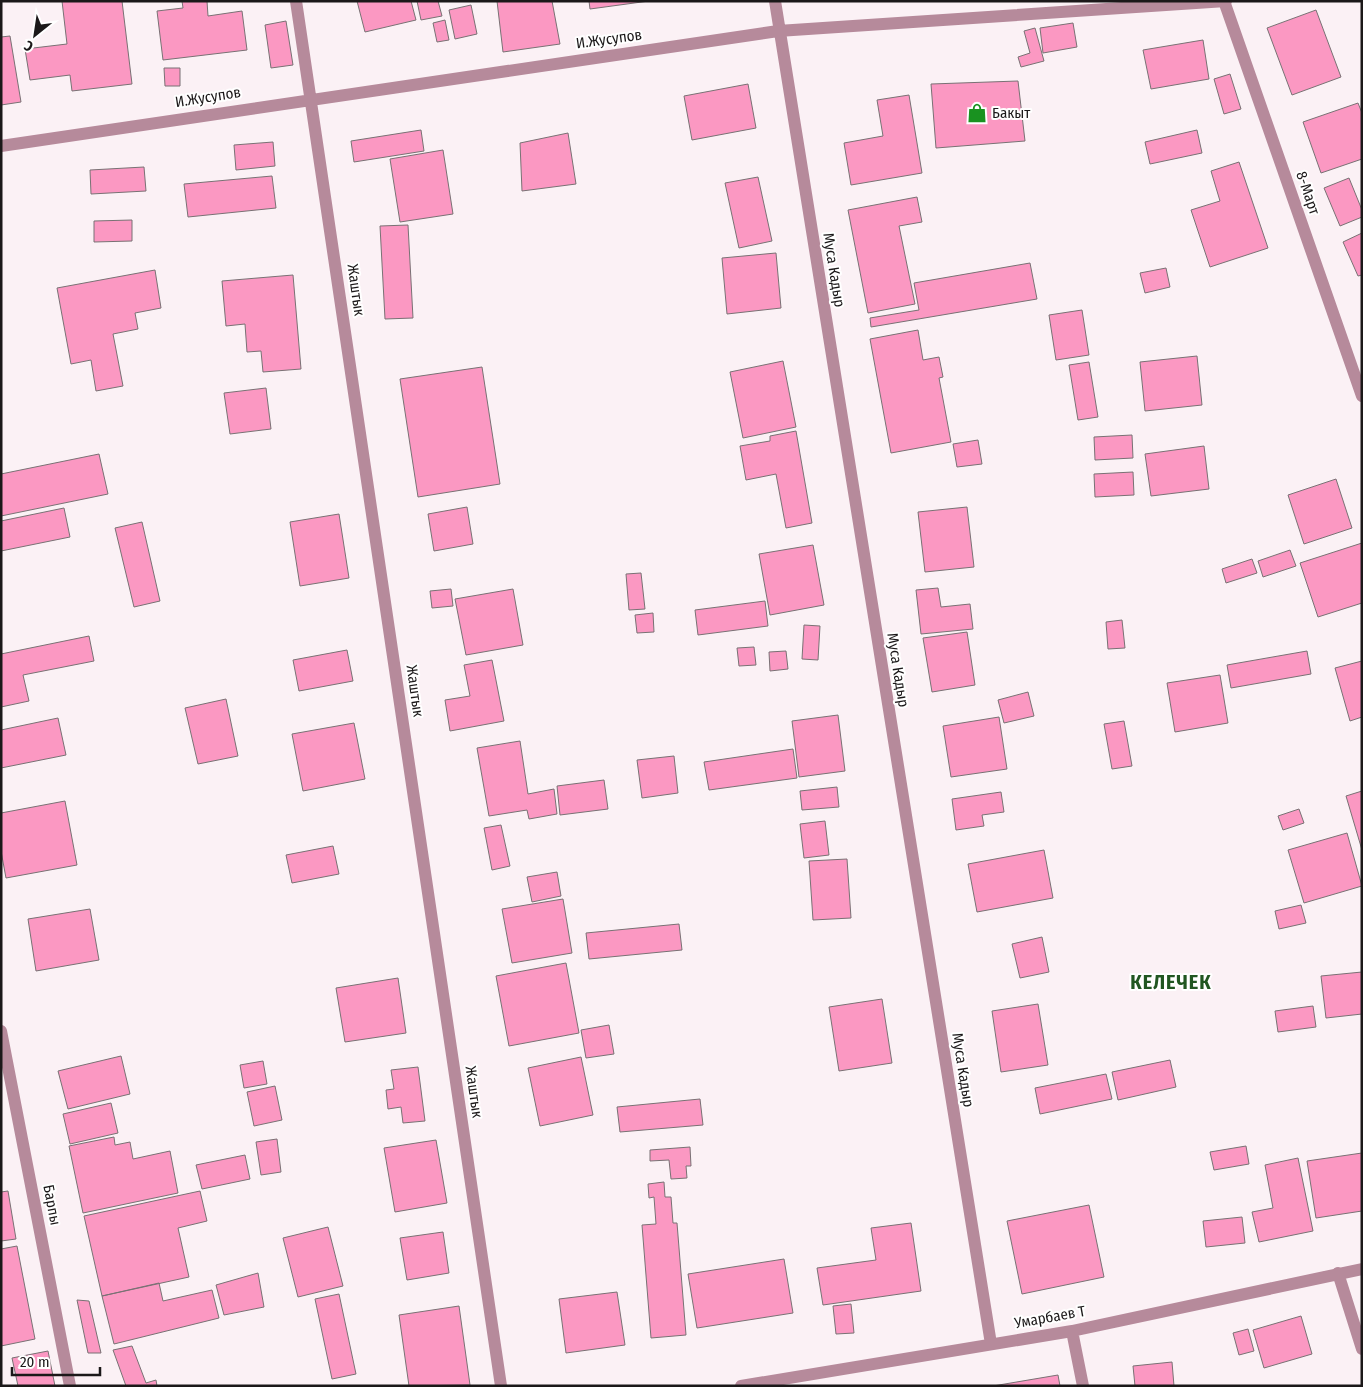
<svg xmlns="http://www.w3.org/2000/svg" width="1363" height="1387" font-family="'Fira Sans Condensed',sans-serif">
	<style>
		.building { fill: #fb98c2; stroke: #797174 }
		.lines { fill: none; stroke-linecap: round; stroke-linejoin: round }
		.minor { stroke: #b68a9b; stroke-width: 12 }
		.labels { text-anchor: middle; stroke-width: 4; stroke-linejoin: round; paint-order: stroke }
		.street-label { font-size: 15px; fill: #1b1819; stroke: #fff }
		.poi-label { font-size: 15px; fill: #1b1819; stroke: #fff; text-anchor: start }
		.district-label { font-size: 20px; font-weight: bold; letter-spacing: 1px; fill: #215621; stroke: #fff }
	</style>
	<rect width="100%" height="100%" fill="#fbf1f5"/>
	<path class="building" d="M62 1H122L132 84 72 91 70 75 30 80 25 49 67 44Z
		M182 1H207L208 16 242 11 247 50 163 60 157 11 183 8Z
		M357 1H411L416 20 365 32Z
		M417 1H438L442 16 421 20Z
		M497 1H552L560 44 503 52Z
		M589 1H649L590 9Z
		M471 5 477 34 455 39 449 10Z
		M1316 10 1341 77 1292 95 1267 28Z
		M445 20 449 40 437 42 433 23Z
		M286 21 293 65 271 68 265 25Z
		M1073 23 1077 47 1043 53 1040 28Z
		M1035 28 1044 61 1021 67 1018 57 1030 53 1024 31Z
		M10 36 21 102 1 105V37Z
		M1203 40 1209 79 1151 89 1143 50Z
		M164 68H180V86H165Z
		M1230 74 1241 109 1224 114 1214 79Z
		M1018 81 1025 141 936 148 931 84Z
		M748 84 756 128 692 140 684 96Z
		M909 95 922 173 851 185 844 143 883 136 877 100Z
		M1358 103 1362 113V159L1321 173 1303 122Z
		M421 130 424 151 354 162 351 141Z
		M1197 130 1202 153 1150 164 1145 142Z
		M568 133 576 184 522 191 520 143Z
		M273 142 275 166 236 170 234 145Z
		M443 150 453 214 400 222 390 159Z
		M1239 162 1268 248 1210 267 1191 210 1220 201 1211 171Z
		M144 167 146 191 91 194 90 170Z
		M272 176 276 208 188 217 184 184Z
		M758 177 772 241 739 248 725 183Z
		M1349 178 1362 210V217L1340 226 1324 188Z
		M917 197 922 222 899 226 915 304 868 313 848 210Z
		M132 220V241L94 242V221Z
		M408 225 413 318 385 319 380 226Z
		M1362 233V275L1358 276 1343 242Z
		M776 253 781 308 727 314 722 258Z
		M1030 263 1037 299 871 327 870 318 919 310 914 283Z
		M1166 268 1170 287 1145 293 1140 273Z
		M155 270 161 308 135 313 138 329 113 334 123 386 96 391 91 360 71 364 57 288Z
		M293 275 301 369 263 372 261 351 247 352 245 324 226 326 222 281Z
		M1082 310 1089 355 1056 360 1049 315Z
		M918 330 923 360 939 357 943 377 939 378 951 442 891 453 870 339Z
		M1197 356 1202 405 1145 411 1140 362Z
		M783 361 796 427 743 438 730 372Z
		M1089 362 1098 417 1078 420 1069 365Z
		M482 367 500 484 418 497 400 379Z
		M266 388 271 429 230 434 224 393Z
		M796 431 812 523 786 528 776 474 746 480 740 446 770 441V436Z
		M1132 435 1133 458 1095 460 1094 437Z
		M978 440 982 464 957 467 953 444Z
		M1204 446 1209 489 1151 496 1145 454Z
		M99 454 108 494 1 516V474Z
		M1133 472 1134 495 1095 497 1094 474Z
		M1336 479 1352 528 1304 544 1288 495Z
		M467 507 473 544 434 551 428 514Z
		M967 507 974 567 925 572 918 512Z
		M64 508 70 537 1 551V521Z
		M339 514 349 578 300 586 290 522Z
		M142 522 160 601 134 607 115 528Z
		M1362 543V603L1318 617 1300 563Z
		M813 545 824 605 770 615 759 554Z
		M1290 550 1296 566 1263 577 1258 561Z
		M1252 559 1257 573 1226 583 1222 569Z
		M641 573 645 609 629 610 626 574Z
		M938 588 941 607 970 604 973 629 921 634 916 590Z
		M451 589 453 606 432 608 430 591Z
		M513 589 523 645 466 655 455 599Z
		M765 601 768 626 698 635 695 610Z
		M653 613 654 632 637 633 635 615Z
		M1122 620 1125 648 1108 649 1106 622Z
		M804 625 820 626 818 660 802 659Z
		M967 632 975 685 932 692 923 638Z
		M89 636 94 661 23 675 29 701 1 707V654Z
		M754 647 756 665 739 666 737 648Z
		M347 650 353 681 299 691 293 660Z
		M786 651 788 669 770 671 769 652Z
		M1307 651 1311 674 1231 688 1227 665Z
		M492 660 504 721 450 731 445 700 470 696 464 665Z
		M1362 661V717L1350 721 1335 668Z
		M1220 675 1228 723 1175 732 1167 683Z
		M1028 692 1034 716 1004 723 998 700Z
		M226 699 238 756 198 764 185 708Z
		M838 715 845 771 799 777 792 721Z
		M999 717 1007 769 951 777 943 726Z
		M58 718 66 755 1 768V730Z
		M1124 721 1132 766 1112 769 1104 724Z
		M354 723 365 779 303 791 292 734Z
		M520 741 528 794 554 789 557 814 529 819 527 810 489 816 477 748Z
		M793 749 797 778 709 790 704 762Z
		M674 756 678 793 642 798 637 760Z
		M604 780 608 809 560 815 557 786Z
		M837 787 839 807 802 810 800 791Z
		M1362 791V850L1346 796Z
		M1001 792 1004 812 982 815 984 826 956 830 952 799Z
		M65 801 77 865 6 878 1 851V813Z
		M1299 809 1304 823 1283 830 1278 816Z
		M825 821 829 855 804 858 800 824Z
		M501 825 510 866 492 870 484 828Z
		M1347 833 1362 886 1304 903 1288 850Z
		M333 846 339 874 292 883 286 855Z
		M1044 850 1053 898 977 912 968 864Z
		M847 859 851 918 813 920 809 861Z
		M557 872 561 896 532 902 527 877Z
		M563 899 572 953 512 963 502 909Z
		M1301 905 1306 923 1279 929 1275 911Z
		M90 909 99 960 36 971 28 919Z
		M679 924 682 950 589 959 586 933Z
		M1042 937 1049 972 1020 978 1012 944Z
		M566 963 579 1033 509 1046 496 976Z
		M1362 972V1014L1326 1018 1321 976Z
		M398 978 406 1033 345 1042 336 988Z
		M882 999 892 1063 839 1071 829 1007Z
		M1038 1004 1048 1065 1001 1072 992 1011Z
		M1313 1006 1316 1027 1278 1032 1275 1011Z
		M609 1025 614 1054 586 1058 581 1030Z
		M121 1056 130 1094 68 1109 58 1071Z
		M581 1057 593 1115 540 1126 528 1068Z
		M1170 1060 1176 1087 1118 1100 1112 1072Z
		M263 1061 267 1084 244 1088 240 1065Z
		M418 1067 425 1121 403 1123 401 1107 388 1109 386 1090 394 1089 391 1070Z
		M1106 1074 1112 1099 1040 1114 1035 1088Z
		M275 1086 282 1120 254 1126 247 1092Z
		M700 1099 703 1125 620 1132 617 1107Z
		M111 1103 118 1133 70 1144 63 1114Z
		M114 1137 115 1145 130 1142 133 1159 170 1151 178 1193 83 1213 69 1146Z
		M277 1139 281 1172 261 1175 256 1142Z
		M436 1140 447 1203 395 1212 384 1148Z
		M1246 1146 1249 1164 1214 1170 1210 1152Z
		M690 1147 691 1166H686L687 1178 671 1179 669 1160 650 1161V1150Z
		M1362 1153V1211L1316 1218 1307 1161Z
		M245 1155 250 1179 202 1189 196 1165Z
		M1298 1158 1313 1231 1259 1242 1252 1212 1273 1208 1265 1165Z
		M664 1182 665 1197H671L673 1223H677L686 1335 651 1338 642 1225 656 1224 654 1197 649 1198 648 1184Z
		M8 1191 16 1239 1 1241V1192Z
		M200 1191 207 1221 178 1228 189 1277 102 1296 84 1216Z
		M1089 1205 1104 1277 1022 1294 1007 1221Z
		M1242 1217 1245 1243 1206 1247 1203 1221Z
		M911 1223 921 1291 823 1305 817 1268 876 1260 871 1228Z
		M328 1227 343 1286 298 1297 283 1238Z
		M443 1232 449 1273 407 1280 400 1238Z
		M17 1246 35 1339 1 1346V1249Z
		M784 1259 793 1313 697 1328 688 1274Z
		M258 1273 264 1307 224 1315 216 1285Z
		M159 1283 163 1301 212 1290 219 1318 114 1344 102 1296Z
		M617 1292 625 1345 566 1353 559 1299Z
		M339 1294 356 1374 332 1379 315 1299Z
		M77 1300 89 1301 101 1353H88Z
		M851 1304 854 1333 836 1334 833 1306Z
		M459 1306 470 1385 409 1386 399 1315Z
		M1301 1316 1312 1354 1264 1368 1253 1330Z
		M1248 1329 1254 1351 1239 1355 1233 1333Z
		M132 1346 146 1383 156 1380 157 1386H126L113 1350Z
		M48 1351 55 1386H18L12 1358Z
		M1172 1362 1174 1386H1135L1133 1366Z
		M1058 1375 1060 1386H993Z"/>
	<g class="lines">
		<path class="minor" d="M296 1 501 1386
			M775 1 991 1344
			M1224 1 1362 396
			M1 146 778 31 1226 1
			M1 1031 70 1386
			M1338 1273 1362 1349
			M1072 1331 1083 1386
			M741 1386 1072 1331 1362 1269"/>
	</g>
	<defs>
		<symbol id="shop-bare" viewBox="-9 -9 18 18"><path d="M-5-2.5h2.3a2.7 3.5 0 0 1 5.4 0H5L5.5 6h-11ZM-1.5-2.5h3a1.5 2.3 0 0 0-3 0Z" fill="#199220" stroke="#fff" stroke-width="2.5" paint-order="stroke"/></symbol>
	</defs>
	<g fill-rule="evenodd">
		<use href="#shop-bare" x="963" y="99" width="28" height="28"/>
	</g>
	<g class="labels">
		<g class="street-label">
			<text transform="translate(609 39) rotate(-8)" y="5">И.Жусупов</text>
			<text transform="translate(208 97) rotate(-9)" y="5">И.Жусупов</text>
			<text transform="translate(1308 193) rotate(71)" y="5">8-Март</text>
			<text transform="translate(834 270) rotate(81)" y="5">Муса Кадыр</text>
			<text transform="translate(356 290) rotate(82)" y="5">Жаштык</text>
			<text transform="translate(898 670) rotate(81)" y="5">Муса Кадыр</text>
			<text transform="translate(415 691) rotate(82)" y="5">Жаштык</text>
			<text transform="translate(963 1070) rotate(81)" y="5">Муса Кадыр</text>
			<text transform="translate(474 1092) rotate(82)" y="5">Жаштык</text>
			<text transform="translate(52 1205) rotate(79)" y="5">Барпы</text>
			<text transform="translate(1050 1317) rotate(-10)" y="5">Умарбаев Т</text>
		</g>
		<g class="poi-label">
			<text x="992" y="118">Бакыт</text>
		</g>
		<g class="district-label">
			<text x="1171" y="989">КЕЛЕЧЕК</text>
		</g>
	</g>
	<rect width="1363" height="1387" fill="none" stroke="#1b1819" stroke-width="5"/>
	<g transform="translate(35 35) rotate(210)" stroke="#ffffff" stroke-width="4" paint-order="stroke">
	<path d="M0-4L9 19L0 12L-9 19Z" fill="#1b1819"/>
	<text y="-8" font-size="14" font-weight="bold" text-anchor="middle" fill="#1b1819">С</text>
	</g>
	<path d="M12 1367v8h88v-8" fill="none" stroke="#1b1819" stroke-width="2.5"/>
	<text x="20" y="1367" font-size="15" fill="#1b1819" stroke="#ffffff" stroke-width="4" paint-order="stroke">20 m</text>
</svg>
